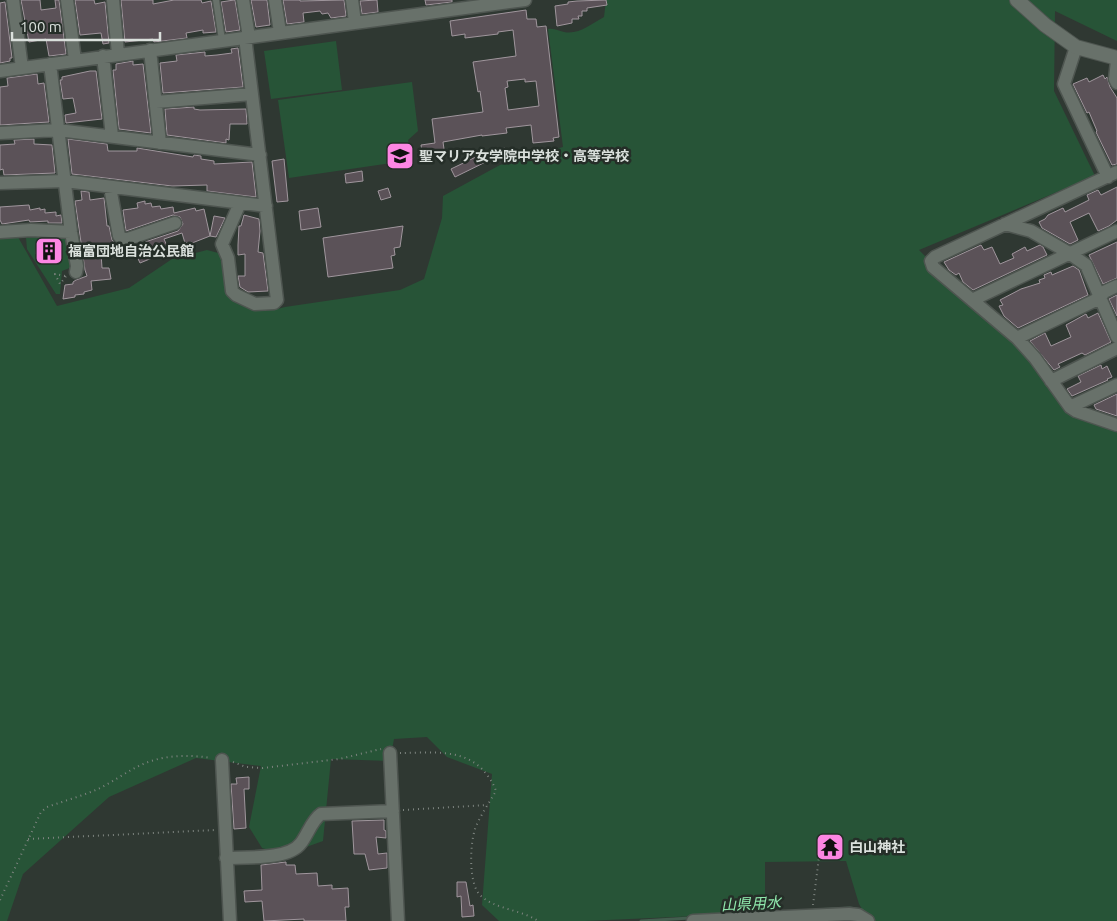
<svg xmlns="http://www.w3.org/2000/svg" width="1117" height="921" font-family="Ubuntu,'Noto Sans JP',sans-serif">
	<style>
		.green { fill: #275437 }
		.lines { fill: none; stroke-linecap: round; stroke-linejoin: round }
		.stream { stroke: #445e4f; stroke-width: 3 }
		.building { fill: #5b5258; stroke: #a0969d; fill-rule: evenodd }
		.service-casing { stroke: #4e5550; stroke-width: 9 }
		.minor-casing { stroke: #4e5550; stroke-width: 15 }
		.tertiary-casing { stroke: #4e5550; stroke-width: 16 }
		.path { stroke: #7d847f; stroke-width: 2; stroke-dasharray: 1 4; stroke-linecap: butt }
		.service { stroke: #68716a; stroke-width: 6 }
		.minor { stroke: #68716a; stroke-width: 12 }
		.tertiary { stroke: #68716a; stroke-width: 14 }
		.labels { text-anchor: middle; stroke-width: 5; stroke-linejoin: round; paint-order: stroke }
		.poi-label { font-size: 14px; font-weight: bold; fill: #dae0dc; stroke: #252e28; text-anchor: start }
		.water-label { font-size: 15px; font-style: italic; fill: #8fe8ac; stroke: #252e28 }
	</style>
	<rect width="100%" height="100%" fill="#2f3832"/>
	<path class="green" d="M606 0H1117V41L1055 11 1054 91 1095 176 919 250 970 301 1021 340 1084 413 1117 426V921H869L859 904 846 861 765 862V913L585 921H499L482 905 492 774 447 757 427 737 394 739 390 761 331 759 323 841 284 855 262 848 249 827 261 766 196 758 109 797 23 874 7 921H0V239L18 237 57 306 129 288 172 259 207 250 222 254 230 295C250 309 260 314 285 307L400 290 424 279 442 218 443 196 500 165 563 147 548 29C555 28 558 31 564 32 579 35 591 24 604 17Z
		M336 41 342 90 271 99 264 51Z
		M412 82 418 131 408 140 412 160 289 178 278 100Z
		M68 235 72 267 62 271 60 294H56L27 249 26 238Z"/>
	<g class="lines">
		<path class="stream" d="M814 910 850 908 862 910
			M641 921 690 918"/>
	</g>
	<path class="building" d="M21 0H40L41 10 56 8 55 0H59L66 54 49 56 46 39 29 42Z
		M75 0H94L95 4 105 2 109 43 103 44 101 33 80 35Z
		M121 0H153V4L174 0H201L202 3 211 1 216 32 203 33V30L186 33 187 38 154 42 153 39 125 42Z
		M234 0H235L240 30 226 32 221 2Z
		M251 0H267L270 25 256 27Z
		M283 0H300V1L344 0 346 16 331 18 328 13 322 14 320 11 303 13 304 22 287 24Z
		M377 0 378 12 362 14 360 1Z
		M425 0H452V2L426 5Z
		M606 0 607 5 587 8V11H582V16H578L579 19H572V23L557 26 555 6 568 4V2L577 1Z
		M5 2 12 58H10V61L0 63V3Z
		M526 10 527 19H536L537 27 546 26 559 137 553 138 554 141 533 143 531 125 506 128 507 133 482 136V135L443 142 445 156 423 159 421 145 435 143 432 119 483 112 480 91 478 92 473 62 516 56 513 30 498 32V34L465 38V34L452 36 450 21ZM525 79V82L536 81 539 106 508 110 505 88 508 87 507 81Z
		M238 48 243 87 163 93 160 63 177 61 176 55 205 52V56L217 55 232 53 231 49Z
		M133 61V65L143 64 151 133 119 129 113 70H116V64Z
		M90 71H96L102 119 66 123 65 115 76 113 73 98 63 99 60 80H62V77Z
		M37 74 38 84 44 83 49 122 0 125V87L8 86 7 78Z
		M1103 75 1105 79 1107 77 1110 87 1117 98V164L1112 165 1096 132 1097 131 1089 112 1087 113 1073 84 1087 78 1089 82Z
		M194 107V109L200 110 246 109 247 124H230L229 140 226 139V143L167 135 165 109Z
		M34 139V144L52 145 55 173 4 175 3 169 0 170V145L15 144 14 140Z
		M68 139 107 144 108 151H137V148L193 157 194 155 201 156V159L214 161V164L252 162 256 197 207 191V185L172 186 72 174Z
		M505 148 506 152 455 177 451 169 482 154Z
		M284 159 288 201 277 202 272 161Z
		M362 171 363 181 346 183 345 174Z
		M1117 187V220L1109 226 1098 231 1089 213 1070 222 1078 240 1070 244 1042 228 1039 222 1045 219 1048 215 1063 208 1065 212 1089 200 1087 195 1098 190 1101 195Z
		M388 188 391 197 381 200 378 191Z
		M81 191 89 192 90 200 104 198 107 226H109L112 240 118 247 101 253 102 268H109L111 279 91 281 92 290 84 292V294L75 295V297L63 299 65 285 73 284V282L76 280 87 276 85 270 75 201 82 200Z
		M145 201V204L151 203 152 207 160 206 161 209 173 207 174 213 195 208 196 211 204 209 210 236 214 216 225 218 216 237 210 236 192 243V242L185 243 182 233 164 239 167 246 165 247 166 249 158 252 159 254 157 256 140 263 135 252 147 248 145 242 178 231 183 224 180 217 173 215 126 231 123 210 138 208 137 203Z
		M29 205 30 210 40 208V210L45 209V213L56 212V216L61 215 62 223H48V221L30 222 29 220 2 224 0 220V207Z
		M318 208 321 227 301 230 299 211Z
		M244 215 259 219 260 231 258 252 263 253 268 291 248 292 240 287 238 276H245V254L238 255V245L239 226H241Z
		M403 226 400 247 394 248 395 255 391 256 393 268 328 277 323 238Z
		M37 242 61 243 60 259H49L50 255 36 254Z
		M1117 242V278L1103 284 1089 255Z
		M981 245 984 250 992 247 1000 264 1014 258 1012 254 1025 247 1027 251 1040 245 1043 247 1047 255 973 290 963 282 959 273 956 275 949 270 944 262Z
		M1073 266 1079 270 1088 295 1018 328 1004 316 999 306 1003 305 1000 300 1021 289 1040 283 1039 280 1045 278 1044 275 1051 272 1052 275Z
		M1117 295V316L1109 299Z
		M1098 313 1111 342 1085 355 1082 353 1058 364 1060 367 1054 370 1030 341 1045 333 1051 346 1071 337 1066 325 1086 314 1088 318Z
		M1101 365 1102 369 1107 366 1112 377 1107 379 1108 380 1072 396 1067 389 1081 382 1078 376Z
		M1117 394V416L1096 409 1094 405Z
		M249 777V789H244L246 828 234 829 231 784H237L236 778Z
		M384 820V830L386 831V838L376 837 378 854 387 853V868L369 870 365 854H354L352 821Z
		M286 862V865H295L296 874 317 873 318 886 332 885V889L348 888 349 907H345L346 921H304V919L264 921 262 901 245 902 244 891 262 890 261 865Z
		M457 882H466L470 906 473 905 474 916 462 917 461 896 457 897Z"/>
	<g class="lines">
		<defs>
			<path id="service" d="M216 0 222 40"/>
			<path id="minor" d="M13 0 22 68
				M67 0 75 60
				M113 0 118 54
				M243 0 249 37
				M275 0 280 32
				M352 0 355 22
				M1076 47 1064 84 1108 177
				M150 50 160 143
				M103 56 112 136
				M1117 61 1115 79 1117 83
				M50 64 71 232 77 266 76 272
				M0 71 525 0
				M156 102 252 94
				M0 133 58 130 260 155
				M1117 172 935 257 931 261 933 267 1017 338 1035 358 1070 407 1076 411 1117 425
				M0 183 65 181 266 206
				M110 187 119 236 125 240 175 223
				M240 203 222 244 228 258 232 291 236 295 255 304 274 303 277 300 245 37
				M1005 224 1031 231 1069 253 1086 265 1117 337
				M0 232 31 230 71 232
				M972 300 1117 231
				M1017 338 1100 298 1104 292 1117 286
				M1051 381 1117 348
				M1070 407 1117 385
				M390 753 398 921
				M222 760 230 921
				M226 858C246 857 289 860 301 843 308 834 312 820 321 814L393 811
				M693 921 849 914 858 915 868 921"/>
			<path id="tertiary" d="M1017 0 1045 25 1076 47 1117 58"/>
		</defs>
		<use href="#service" class="service-casing"/>
		<use href="#minor" class="minor-casing"/>
		<use href="#tertiary" class="tertiary-casing"/>
		<path class="path" d="M65 276 55 274 60 284 67 275
			M400 753C430 753 467 747 487 775 491 780 494 785 496 791 489 803 480 816 475 829 470 844 468 885 481 896 495 909 522 910 538 921
			M233 762 246 767 263 768 339 759 381 749
			M403 810 488 805
			M28 839 216 830
			M0 900 41 812 47 807C64 801 82 796 98 789 111 783 123 774 135 768 158 755 186 754 211 758
			M813 905 819 857 830 847"/>
		<use href="#service" class="service"/>
		<use href="#minor" class="minor"/>
		<use href="#tertiary" class="tertiary"/>
	</g>
	<defs>
		<symbol id="school-square" viewBox="-11 -11 22 22"><rect x="-9" y="-9" width="18" height="18" rx="4" fill="#fc86e3" stroke="#252e28"/><path d="M0-5L7-2L0 1L-7-2ZM-4 1L0 2.5L4 1V4Q0 6-4 4Z" fill="#111"/></symbol>
		<symbol id="building-square" viewBox="-11 -11 22 22"><rect x="-9" y="-9" width="18" height="18" rx="4" fill="#fc86e3" stroke="#252e28"/><path d="M-4-6H4V6H1V3H-1V6H-4ZM-2.5-4.3h1.7v1.8h-1.7ZM.8-4.3h1.7v1.8H.8ZM-2.5-1h1.7V.8h-1.7ZM.8-1h1.7V.8H.8Z" fill="#111"/></symbol>
		<symbol id="temple-square" viewBox="-11 -11 22 22"><rect x="-9" y="-9" width="18" height="18" rx="4" fill="#fc86e3" stroke="#252e28"/><path d="M0-6L5-2H3V0L6.5 2.5H4V6H1.5V3h-3V6H-4V2.5H-6.5L-3 0V-2H-5Z" fill="#111"/></symbol>
	</defs>
	<g fill-rule="evenodd">
		<use href="#school-square" x="384" y="140" width="32" height="32"/>
		<use href="#building-square" x="33" y="235" width="32" height="32"/>
		<use href="#temple-square" x="814" y="831" width="32" height="32"/>
	</g>
	<g class="labels">
		<g class="poi-label">
			<text x="419" y="161">聖マリア女学院中学校・高等学校</text>
			<text x="68" y="256">福富団地自治公民館</text>
			<text x="849" y="852">白山神社</text>
		</g>
		<g class="water-label">
			<text transform="translate(751 904) rotate(-3)" y="5">山県用水</text>
		</g>
	</g>
	<path d="M12 32v8h148v-8" fill="none" stroke="#dae0dc" stroke-width="2.5"/>
	<text x="20" y="32" font-size="15" fill="#dae0dc" stroke="#252e28" stroke-width="4" paint-order="stroke">100 m</text>
</svg>
